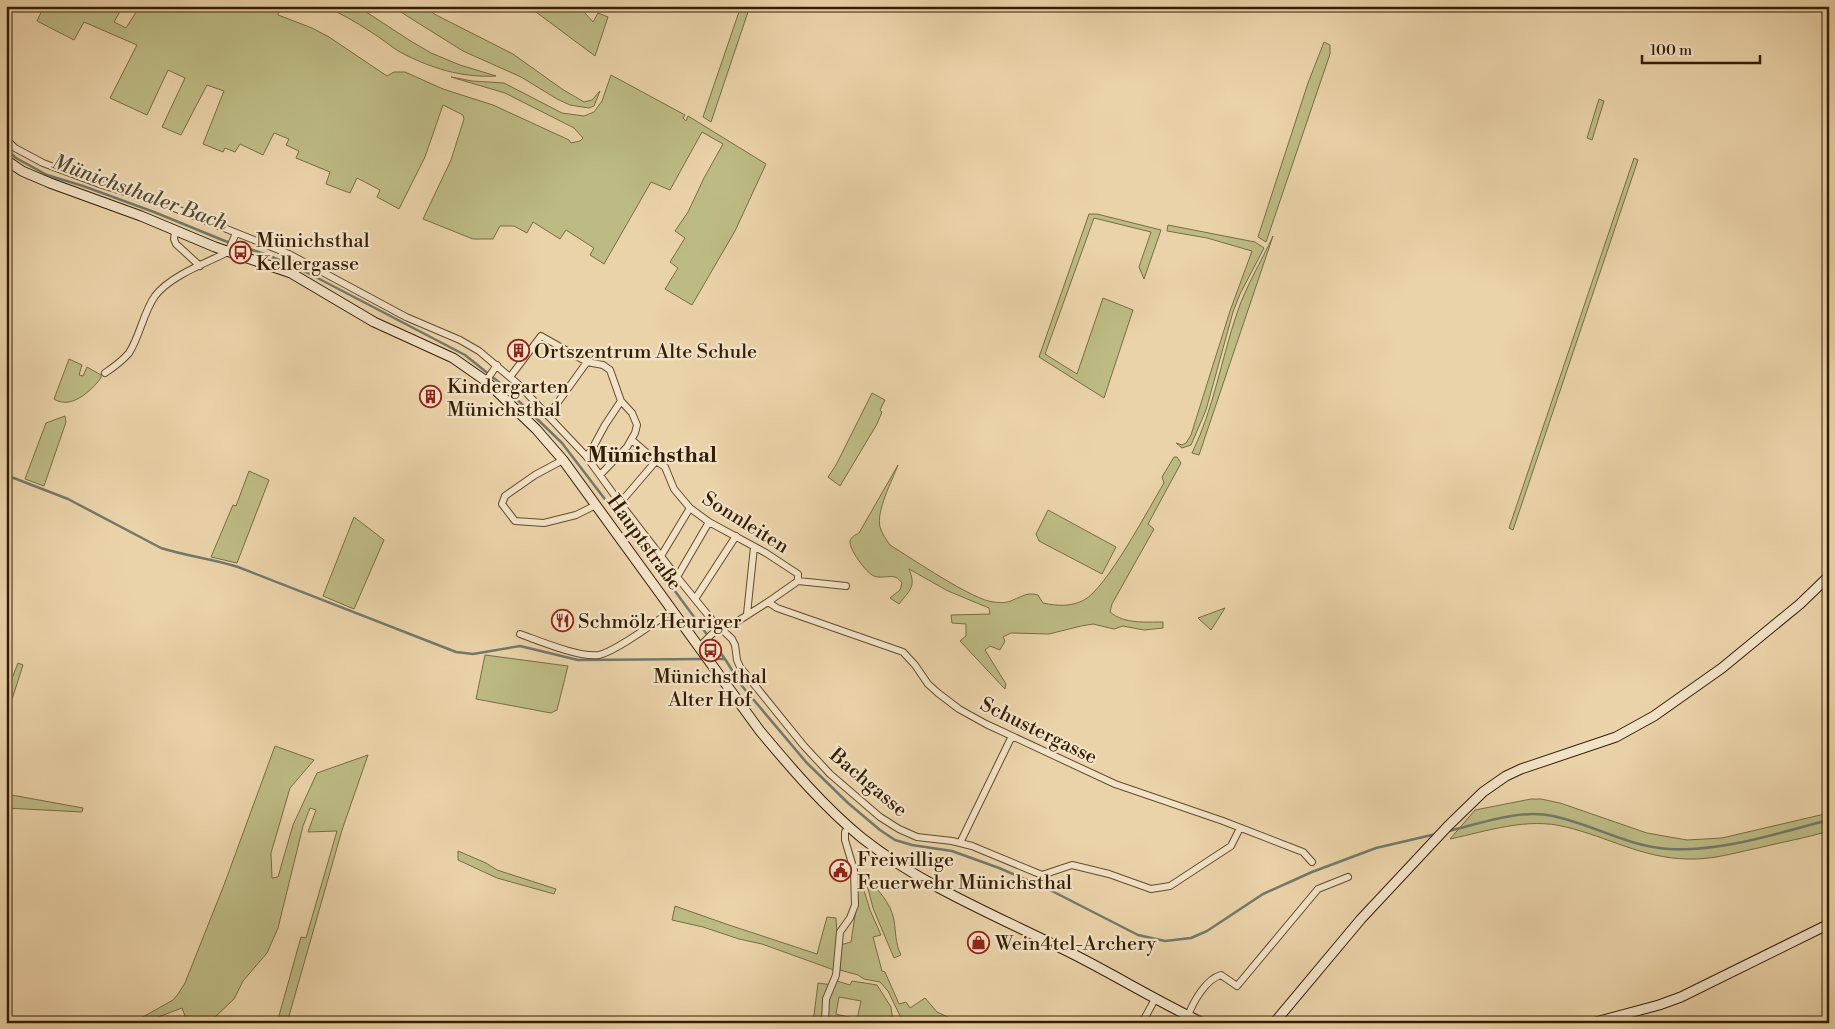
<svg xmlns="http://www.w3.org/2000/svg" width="1835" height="1029" font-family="'Libre Bodoni',serif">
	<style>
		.green { fill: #bdbb84; stroke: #786c44; fill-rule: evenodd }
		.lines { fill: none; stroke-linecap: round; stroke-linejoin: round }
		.stream { stroke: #72796c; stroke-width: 2.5 }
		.street-casing { stroke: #624b2c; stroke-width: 8 }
		.secondary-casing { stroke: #341e03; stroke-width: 11 }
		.street { stroke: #f2e2c7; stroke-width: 6 }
		.secondary { stroke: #f2e2c7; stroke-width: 9 }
		.labels { text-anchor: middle; stroke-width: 4.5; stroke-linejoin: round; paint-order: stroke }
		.poi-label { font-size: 20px; fill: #341e03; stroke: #f2e2c7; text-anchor: start }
		.street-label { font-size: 20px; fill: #341e03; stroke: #f2e2c7 }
		.water-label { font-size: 21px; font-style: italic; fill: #534c38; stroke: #f2e2c7 }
		.quarter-label { font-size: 22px; font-weight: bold; fill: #341e03; stroke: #f2e2c7 }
	</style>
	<rect width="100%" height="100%" fill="#ebd3a9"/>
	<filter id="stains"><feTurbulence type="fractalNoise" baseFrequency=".004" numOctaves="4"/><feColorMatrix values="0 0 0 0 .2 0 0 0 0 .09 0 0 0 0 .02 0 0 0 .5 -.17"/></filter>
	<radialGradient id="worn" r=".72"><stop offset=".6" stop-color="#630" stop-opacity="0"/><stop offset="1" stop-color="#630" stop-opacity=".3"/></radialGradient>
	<path class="green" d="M44 6H123L114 22 126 28 140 6H279L278 15 312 28 329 37 387 76 394 72H405L443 89 493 105 569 140 571 143 580 141 583 138 574 128 505 93 451 77 472 81 504 83 562 113 584 116 594 112 602 101 611 75 685 115 683 118 686 121 688 116 766 164 735 231 692 305 665 289 678 268 670 262 685 238 675 231 688 212 704 178 723 144 702 132 670 190 651 182 604 264 590 255 594 248 566 230 560 239 533 222 527 233 514 226H500L493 239H473L423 219 451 160 464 119 463 115 443 105 425 157 399 209 377 197 380 190 357 178 350 193 326 184 330 172 296 158 299 151 286 145 289 139 274 133 263 155 240 144 235 152 225 148 223 152 203 144 224 91 207 85 181 135 162 127 185 78 168 70 147 115 110 98 137 45 84 22 74 40 37 21Z
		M324 6H357L409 40 431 53 460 65 496 76C462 78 430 68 400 52 390 46 381 38 371 32 356 22 340 13 324 6Z
		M391 6H423L436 15 513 54 562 89 584 102 592 100 600 91 594 106 589 108 570 105 557 99 521 77 463 51Z
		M528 6H586L584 12 593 22 598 13 608 17 595 56Z
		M741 6H750L711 122 703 117Z
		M1324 42 1330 45V54L1266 242 1258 237 1308 83Z
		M1599 99 1604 101 1592 140 1587 138Z
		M1634 158 1638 160 1513 530 1509 528Z
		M1089 214H1097L1161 230 1144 279 1139 267 1151 232 1094 218 1045 354 1077 374 1103 298 1133 310 1104 398 1039 357Z
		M1168 225 1255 242 1264 248 1240 294 1233 312 1206 410 1191 445 1182 448 1176 443 1182 445 1186 443 1191 435 1230 311 1252 251 1207 238 1167 231Z
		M1273 236 1199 455 1192 453C1214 408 1221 360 1237 313 1246 286 1261 262 1273 236Z
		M69 359 82 365 79 375 83 376 87 367 101 375V378C91 391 71 410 54 399Z
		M872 393 885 400 880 410 882 412 877 424 840 486 828 477 836 465Z
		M65 416 66 422 44 486 25 479 46 423Z
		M1174 457H1177L1181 463 1148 524 1154 529 1112 604 1110 612C1124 624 1145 622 1163 622V628L1144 630 1123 626 1114 629 1093 624 1081 626 1049 634 1011 633 1003 637 1005 641 1000 650 990 646 985 650 1006 684 1005 689 960 641 966 636V624L952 623 951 615 990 614 989 608 948 591 909 569C916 586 911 589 899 604L890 598 900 590 902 583C894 571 885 580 874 576 866 573 849 549 850 541 851 537 855 535 859 533L898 465C892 481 876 511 880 527 882 534 886 539 890 545 911 558 974 601 994 602 1000 603 1008 603 1013 600 1023 596 1027 592 1038 595L1043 603C1057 606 1071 607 1084 600 1106 589 1149 508 1164 483L1162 477Z
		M249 471 269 480 237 563 211 557 233 505 236 506Z
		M1048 510 1116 547 1102 574 1039 541 1036 534Z
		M354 517 384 540 354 609 323 596Z
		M1225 608 1211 630 1198 618Z
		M485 655 568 666 557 710 551 713 476 699Z
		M18 663 23 665 6 718V693Z
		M275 746 314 760 290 788 271 853 272 878 278 877 293 825 317 773 368 755 342 830 287 1023H277L301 937 306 938 337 831 308 832 316 810 310 808 303 826 278 928 267 953 243 981 234 999 214 1018 213 1023H184L185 1016 182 1008 153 1019 152 1023H132L173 1000 178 994 185 983 224 885Z
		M6 794 83 808 82 812 6 808Z
		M1531 799H1541L1560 803 1647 833 1687 840 1722 838 1829 813V831C1806 838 1782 842 1758 848 1734 853 1712 860 1687 859 1642 858 1608 837 1566 827 1527 817 1488 831 1450 839L1475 810Z
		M458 851 486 863 497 870 556 889 554 894 497 878 458 860Z
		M857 876 860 877 870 910 881 935 873 937 882 971 885 972 899 1004 906 1002 910 1008 925 998 937 1012 961 1023H914L912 1018 902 1020 888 991 880 982 864 979 858 975 840 970V945L851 942 856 909Z
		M865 877C877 888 891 903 894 920 896 932 895 943 901 955L894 958 873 908Z
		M675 906 726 924 817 954 827 917 836 918 837 935 834 970 762 944 739 939 703 927 672 920Z
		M837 981 850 985 852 981 877 985 891 1007 893 1021 873 1022 857 1019 856 1023H813L818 983 833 985ZM839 997 861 1001 857 1019 836 1014Z"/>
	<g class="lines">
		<path class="stream" d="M6 149 16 158 47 175 83 186 154 212 225 241 268 255 308 273 465 355 500 383 562 443 669 583 725 659 742 686 806 762 848 803 880 830 895 840 912 845 952 851 999 868 1050 890 1138 935 1165 941 1191 938 1207 931 1263 894 1312 872 1376 848 1436 834
			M6 475 68 499 161 548C186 556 213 559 238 567L456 652 473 654 520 646 578 660 705 659
			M710 659H725
			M1449 831C1482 823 1519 809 1553 816 1592 824 1629 847 1669 849 1723 852 1777 833 1829 820"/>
		<defs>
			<path id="street" d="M6 139 15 148 43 163 102 185 164 204 289 254 406 317 460 340 479 351 518 384 586 456 620 503 677 577 712 620 732 639 735 645 737 660 740 667 804 746 830 774 880 817 899 829 917 837 952 841 972 846 1042 875 1072 865 1109 874 1151 889 1170 886 1231 846 1240 828
				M175 231 174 239 176 244 200 266
				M105 373C114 367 122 361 129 353 140 336 143 313 155 296 170 276 206 263 228 252L236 233
				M510 377 541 336 587 362 603 365 610 370 621 401 632 413 637 425 635 433 627 447 600 475
				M486 381 497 365
				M548 416 587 362
				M632 440 656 461
				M586 456 591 451 605 425 621 401
				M563 460 535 475 505 496 502 504 515 521 544 523 576 515 596 505
				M620 503 656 461 665 467 674 489 690 508 709 522 766 553 798 574V581
				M661 556 690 508
				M677 577 709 522
				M798 581 846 586
				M695 599 736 536
				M768 602 777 608 903 652 915 665 928 684 938 693 959 709 986 724 1115 784 1223 821 1303 852 1312 862
				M747 614 754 547
				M520 634C540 641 580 658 599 655 617 651 656 621 673 610
				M699 647 715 631 738 621 768 602 798 581
				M960 843 1012 736
				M1188 1016C1193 1002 1206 979 1221 975L1237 986 1318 889 1348 877
				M825 1023 826 999 836 975 840 932 850 918 855 905 854 870 845 840V832L849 827
				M1142 1023 1155 999"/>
			<path id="secondary" d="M6 160 22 171 50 183 141 216 215 247 291 273 374 322 453 358 486 381 536 429 563 460 760 731C791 768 824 807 862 838 925 888 1004 919 1075 955 1118 977 1159 1002 1203 1023
				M1274 1023 1361 919 1448 826 1483 792 1506 776 1521 769 1616 737 1654 716 1722 668 1800 604 1829 576
				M1592 1023 1659 1005 1681 997 1829 924"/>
		</defs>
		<use href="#street" class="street-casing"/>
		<use href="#secondary" class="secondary-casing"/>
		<use href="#street" class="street"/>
		<use href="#secondary" class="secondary"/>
	</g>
	<defs>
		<symbol id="bus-ring" viewBox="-11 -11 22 22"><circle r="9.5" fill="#f2e2c7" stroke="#8f2418" stroke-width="1.5"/><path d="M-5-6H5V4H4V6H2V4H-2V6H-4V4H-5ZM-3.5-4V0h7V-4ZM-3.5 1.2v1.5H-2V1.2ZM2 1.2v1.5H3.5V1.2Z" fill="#8f2418"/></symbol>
		<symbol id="building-ring" viewBox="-11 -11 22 22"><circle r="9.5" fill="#f2e2c7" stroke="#8f2418" stroke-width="1.5"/><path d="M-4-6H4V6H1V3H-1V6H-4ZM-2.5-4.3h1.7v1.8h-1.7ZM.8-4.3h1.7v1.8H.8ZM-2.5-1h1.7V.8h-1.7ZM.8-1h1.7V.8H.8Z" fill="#8f2418"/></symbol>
		<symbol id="restaurant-ring" viewBox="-11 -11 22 22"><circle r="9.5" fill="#f2e2c7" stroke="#8f2418" stroke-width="1.5"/><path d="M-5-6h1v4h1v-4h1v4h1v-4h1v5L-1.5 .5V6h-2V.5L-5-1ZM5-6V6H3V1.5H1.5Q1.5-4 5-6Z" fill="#8f2418"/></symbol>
		<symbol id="civic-ring" viewBox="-11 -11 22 22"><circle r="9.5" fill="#f2e2c7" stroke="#8f2418" stroke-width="1.5"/><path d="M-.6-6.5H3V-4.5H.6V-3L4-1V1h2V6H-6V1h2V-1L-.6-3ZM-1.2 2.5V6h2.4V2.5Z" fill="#8f2418"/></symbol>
		<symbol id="shop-ring" viewBox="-11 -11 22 22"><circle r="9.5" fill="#f2e2c7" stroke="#8f2418" stroke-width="1.5"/><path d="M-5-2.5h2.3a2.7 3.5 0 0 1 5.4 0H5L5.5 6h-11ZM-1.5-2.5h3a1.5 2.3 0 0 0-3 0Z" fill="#8f2418"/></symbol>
	</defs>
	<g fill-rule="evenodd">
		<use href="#bus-ring" x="228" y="240" width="25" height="25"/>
		<use href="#building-ring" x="506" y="338" width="25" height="25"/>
		<use href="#building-ring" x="418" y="384" width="25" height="25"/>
		<use href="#restaurant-ring" x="550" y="608" width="25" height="25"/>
		<use href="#bus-ring" x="698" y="638" width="25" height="25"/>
		<use href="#civic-ring" x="828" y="858" width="25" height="25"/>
		<use href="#shop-ring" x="966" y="930" width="25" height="25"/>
	</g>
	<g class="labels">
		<g class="poi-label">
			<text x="256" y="247">Münichsthal<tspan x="256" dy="23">Kellergasse</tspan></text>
			<text x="534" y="358">Ortszentrum Alte Schule</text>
			<text x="447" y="393">Kindergarten<tspan x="447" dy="23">Münichsthal</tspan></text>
			<text x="578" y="628">Schmölz Heuriger</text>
			<text x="710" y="683" text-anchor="middle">Münichsthal<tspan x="710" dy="23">Alter Hof</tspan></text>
			<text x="857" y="866">Freiwillige<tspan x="857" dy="23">Feuerwehr Münichsthal</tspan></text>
			<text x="995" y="950">Wein4tel-Archery</text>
		</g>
		<g class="street-label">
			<text transform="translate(746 522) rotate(32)" y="7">Sonnleiten</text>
			<text transform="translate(645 542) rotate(54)" y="7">Hauptstraße</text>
			<text transform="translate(1039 730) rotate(26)" y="7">Schustergasse</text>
			<text transform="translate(869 782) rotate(40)" y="7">Bachgasse</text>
		</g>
		<g class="water-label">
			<text transform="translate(140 192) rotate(20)" y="7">Münichsthaler Bach</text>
		</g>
		<g class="quarter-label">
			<text x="652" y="462">Münichsthal</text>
		</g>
	</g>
	<rect width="1835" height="1029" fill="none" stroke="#ebd3a9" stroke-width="25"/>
	<rect x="8" y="8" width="1820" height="1014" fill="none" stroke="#341e03" stroke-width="2.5"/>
	<rect x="12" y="12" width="1810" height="1004" fill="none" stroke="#341e03"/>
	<path d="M1642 55v8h118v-8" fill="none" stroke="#341e03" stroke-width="2.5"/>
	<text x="1650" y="55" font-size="15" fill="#341e03" stroke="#f2e2c7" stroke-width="4" paint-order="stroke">100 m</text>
	<rect width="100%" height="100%" filter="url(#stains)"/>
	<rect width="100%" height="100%" fill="url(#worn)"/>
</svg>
